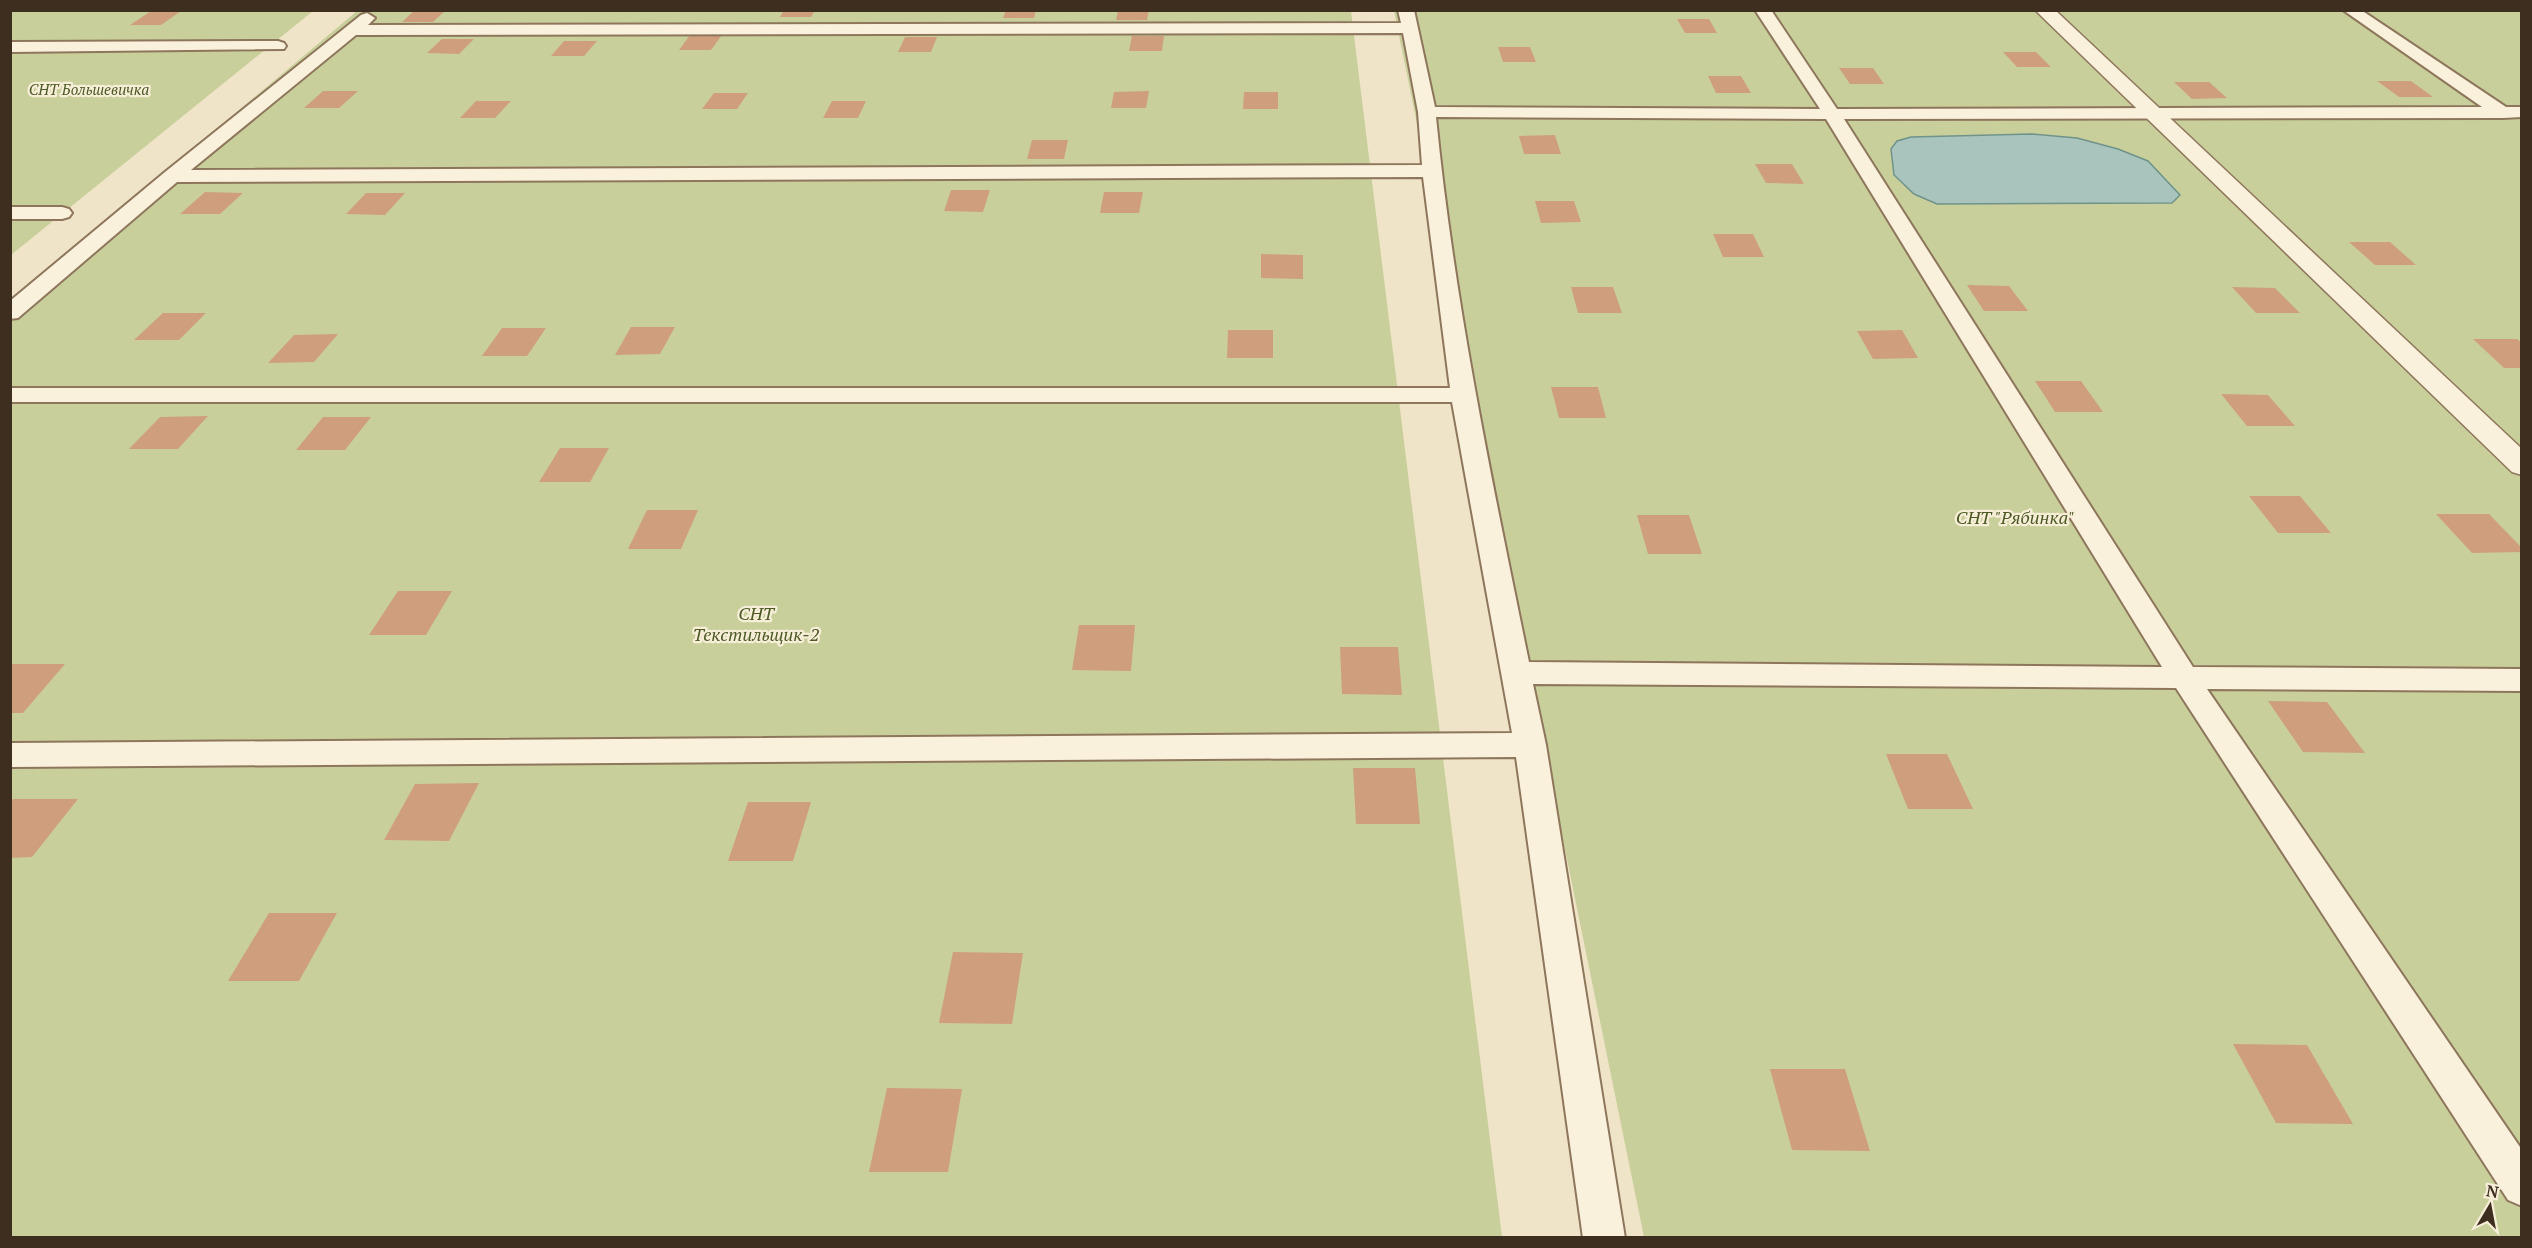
<svg xmlns="http://www.w3.org/2000/svg" width="2532" height="1248" font-family="'PT Serif',serif">
	<style>
		.green { fill: #c9cf9b }
		.water { fill: #a9c4bc; stroke: #6f938a; stroke-width: 1.5 }
		.building { fill: #cf9f7d }
		.lines { fill: none; stroke-linecap: round; stroke-linejoin: round }
		.service-casing { stroke: #8d765c; stroke-width: 4 }
		.minor-casing { stroke: #8d765c; stroke-width: 3 }
		.service { fill: #faf1dc; fill-rule: evenodd }
		.minor { fill: #faf1dc; fill-rule: evenodd }
		.labels { text-anchor: middle; stroke-width: 4.5; stroke-linejoin: round; paint-order: stroke }
		.far-park-label { font-size: 15px; font-style: italic; fill: #4d5a26; stroke: #f7eed8 }
		.park-label { font-size: 18px; font-style: italic; fill: #4d5a26; stroke: #f7eed8 }
	</style>
	<rect width="100%" height="100%" fill="#f0e4c8"/>
	<path class="green" d="M11 11H313L11 255Z
		M357 11H1351L1502 1237H11L10 302Z
		M1394 11H2521V1237H1644Z"/>
	<path class="water" d="M2032 134 2077 138 2118 149 2148 161 2180 195 2172 203 1937 204 1914 194 1894 175 1891 149 1897 141 1911 137Z"/>
	<path class="building" d="M415 10H446L433 22H402Z
		M784 10H815L811 17H780Z
		M1006 10H1036L1034 18H1003Z
		M1118 10H1149L1147 20H1116Z
		M151 11H181L161 25H130Z
		M1677 19H1709L1717 33H1685Z
		M690 35H722L711 50H679Z
		M1132 36H1164L1162 51H1129Z
		M905 37H937L931 52H898Z
		M442 39H474L459 54 427 53Z
		M564 41H597L584 56H551Z
		M1498 47H1530L1536 62H1503Z
		M2003 52H2036L2051 67H2017Z
		M1839 68H1873L1884 84H1850Z
		M1708 76H1741L1751 93H1716Z
		M2377 81H2411L2433 97H2399Z
		M2174 82H2209L2227 98 2192 99Z
		M323 91H358L339 108H304Z
		M1149 91 1146 108H1111L1114 92Z
		M1244 92H1278V109H1243Z
		M714 93H748L737 109H702Z
		M476 101H511L495 118H460Z
		M832 101H866L858 118H823Z
		M1555 135 1561 154H1524L1519 136Z
		M1032 140H1068L1064 159H1027Z
		M1755 164H1792L1804 184 1766 183Z
		M951 190H990L983 212 944 211Z
		M205 192 243 193 220 214H180Z
		M1104 192H1143L1139 213H1100Z
		M366 193H405L385 215 346 214Z
		M1535 201H1574L1581 222 1541 223Z
		M1713 234H1753L1764 257H1723Z
		M2349 242H2390L2416 265H2375Z
		M1261 254 1303 255V279L1261 278Z
		M1967 285 2009 286 2028 311H1984Z
		M1571 287H1613L1622 313H1578Z
		M2232 287 2275 288 2300 313H2256Z
		M163 313H206L179 340H134Z
		M631 327H675L660 354 615 355Z
		M502 328H546L527 356H482Z
		M1228 330H1273V358H1227Z
		M1902 330 1918 358 1873 359 1857 331Z
		M338 334 314 362 268 363 294 335Z
		M2473 339H2517L2522 343V368H2504Z
		M2035 381H2081L2103 412H2055Z
		M1551 387H1598L1606 418H1559Z
		M2221 394 2268 395 2295 426H2247Z
		M208 416 178 449H129L160 417Z
		M323 417H371L345 450H296Z
		M560 448H609L590 482H539Z
		M2249 496H2300L2331 533H2278Z
		M647 510H698L681 549H628Z
		M2436 514H2489L2522 548V552L2472 553Z
		M1637 515H1689L1702 554H1648Z
		M398 591H452L426 635H369Z
		M1079 625H1135L1131 671 1072 670Z
		M1340 647H1398L1402 695 1342 694Z
		M10 664H65L23 713H10Z
		M2268 701 2327 702 2365 753 2303 752Z
		M1886 754H1947L1973 809H1908Z
		M1353 768H1415L1420 824H1356Z
		M479 783 449 841 384 840 415 784Z
		M13 799H78L32 857 10 858V803Z
		M748 802H811L793 861H728Z
		M269 913H337L299 981H228Z
		M953 952 1023 953 1012 1024 939 1023Z
		M2233 1044 2307 1045 2353 1124 2276 1123Z
		M1770 1069H1845L1870 1151 1792 1150Z
		M887 1088 962 1089 948 1172H869Z"/>
	<g class="lines">
		<defs>
			<path id="service" d="M1398 10H1414L1435 107 1820 109 1755 10H1771L1837 109 2482 107 2343 10H2361L2506 107H2522V117L2503 118 1844 119 2193 667 2522 669V691L2207 689 2522 1150V1206L2508 1200 2176 688 1533 684 1546 745 1625 1238H1583L1516 757 10 767V743L1512 733 1452 402H10V388H1450L1423 177 177 182 18 318 10 319V301L165 172 361 15 367 13 375 18 368 25 1401 23ZM1403 33 1418 112 1422 165 191 170 356 35ZM1436 117 1826 119 2162 667 1529 662C1492 482 1454 301 1436 117Z
				M278 41 284 43 286 46 284 49 10 52V42Z
				M10 207H62L69 209 72 213 69 217 62 219H10Z"/>
			<path id="minor" d="M2035 10H2055L2522 449V475L2512 472Z"/>
		</defs>
		<use href="#service" class="service-casing"/>
		<use href="#minor" class="minor-casing"/>
		<use href="#service" class="service"/>
		<use href="#minor" class="minor"/>
	</g>
	<g class="labels">
		<g class="far-park-label">
			<text x="89" y="95">СНТ Большевичка</text>
		</g>
		<g class="park-label">
			<text x="2015" y="524">СНТ "Рябинка"</text>
			<text x="756" y="620">СНТ<tspan x="756" dy="21">Текстильщик-2</tspan></text>
		</g>
	</g>
	<rect width="2532" height="1248" fill="none" stroke="#3d2e20" stroke-width="24"/>
	<g transform="translate(2490 1206) rotate(10)" stroke="#f7eed8" stroke-width="4.5" paint-order="stroke">
	<path d="M0-4.5L10 22L0 15L-10 22Z" fill="#3d2e20"/>
	<text y="-9" font-size="16" font-weight="bold" text-anchor="middle" fill="#3d2e20">N</text>
	</g>
</svg>
